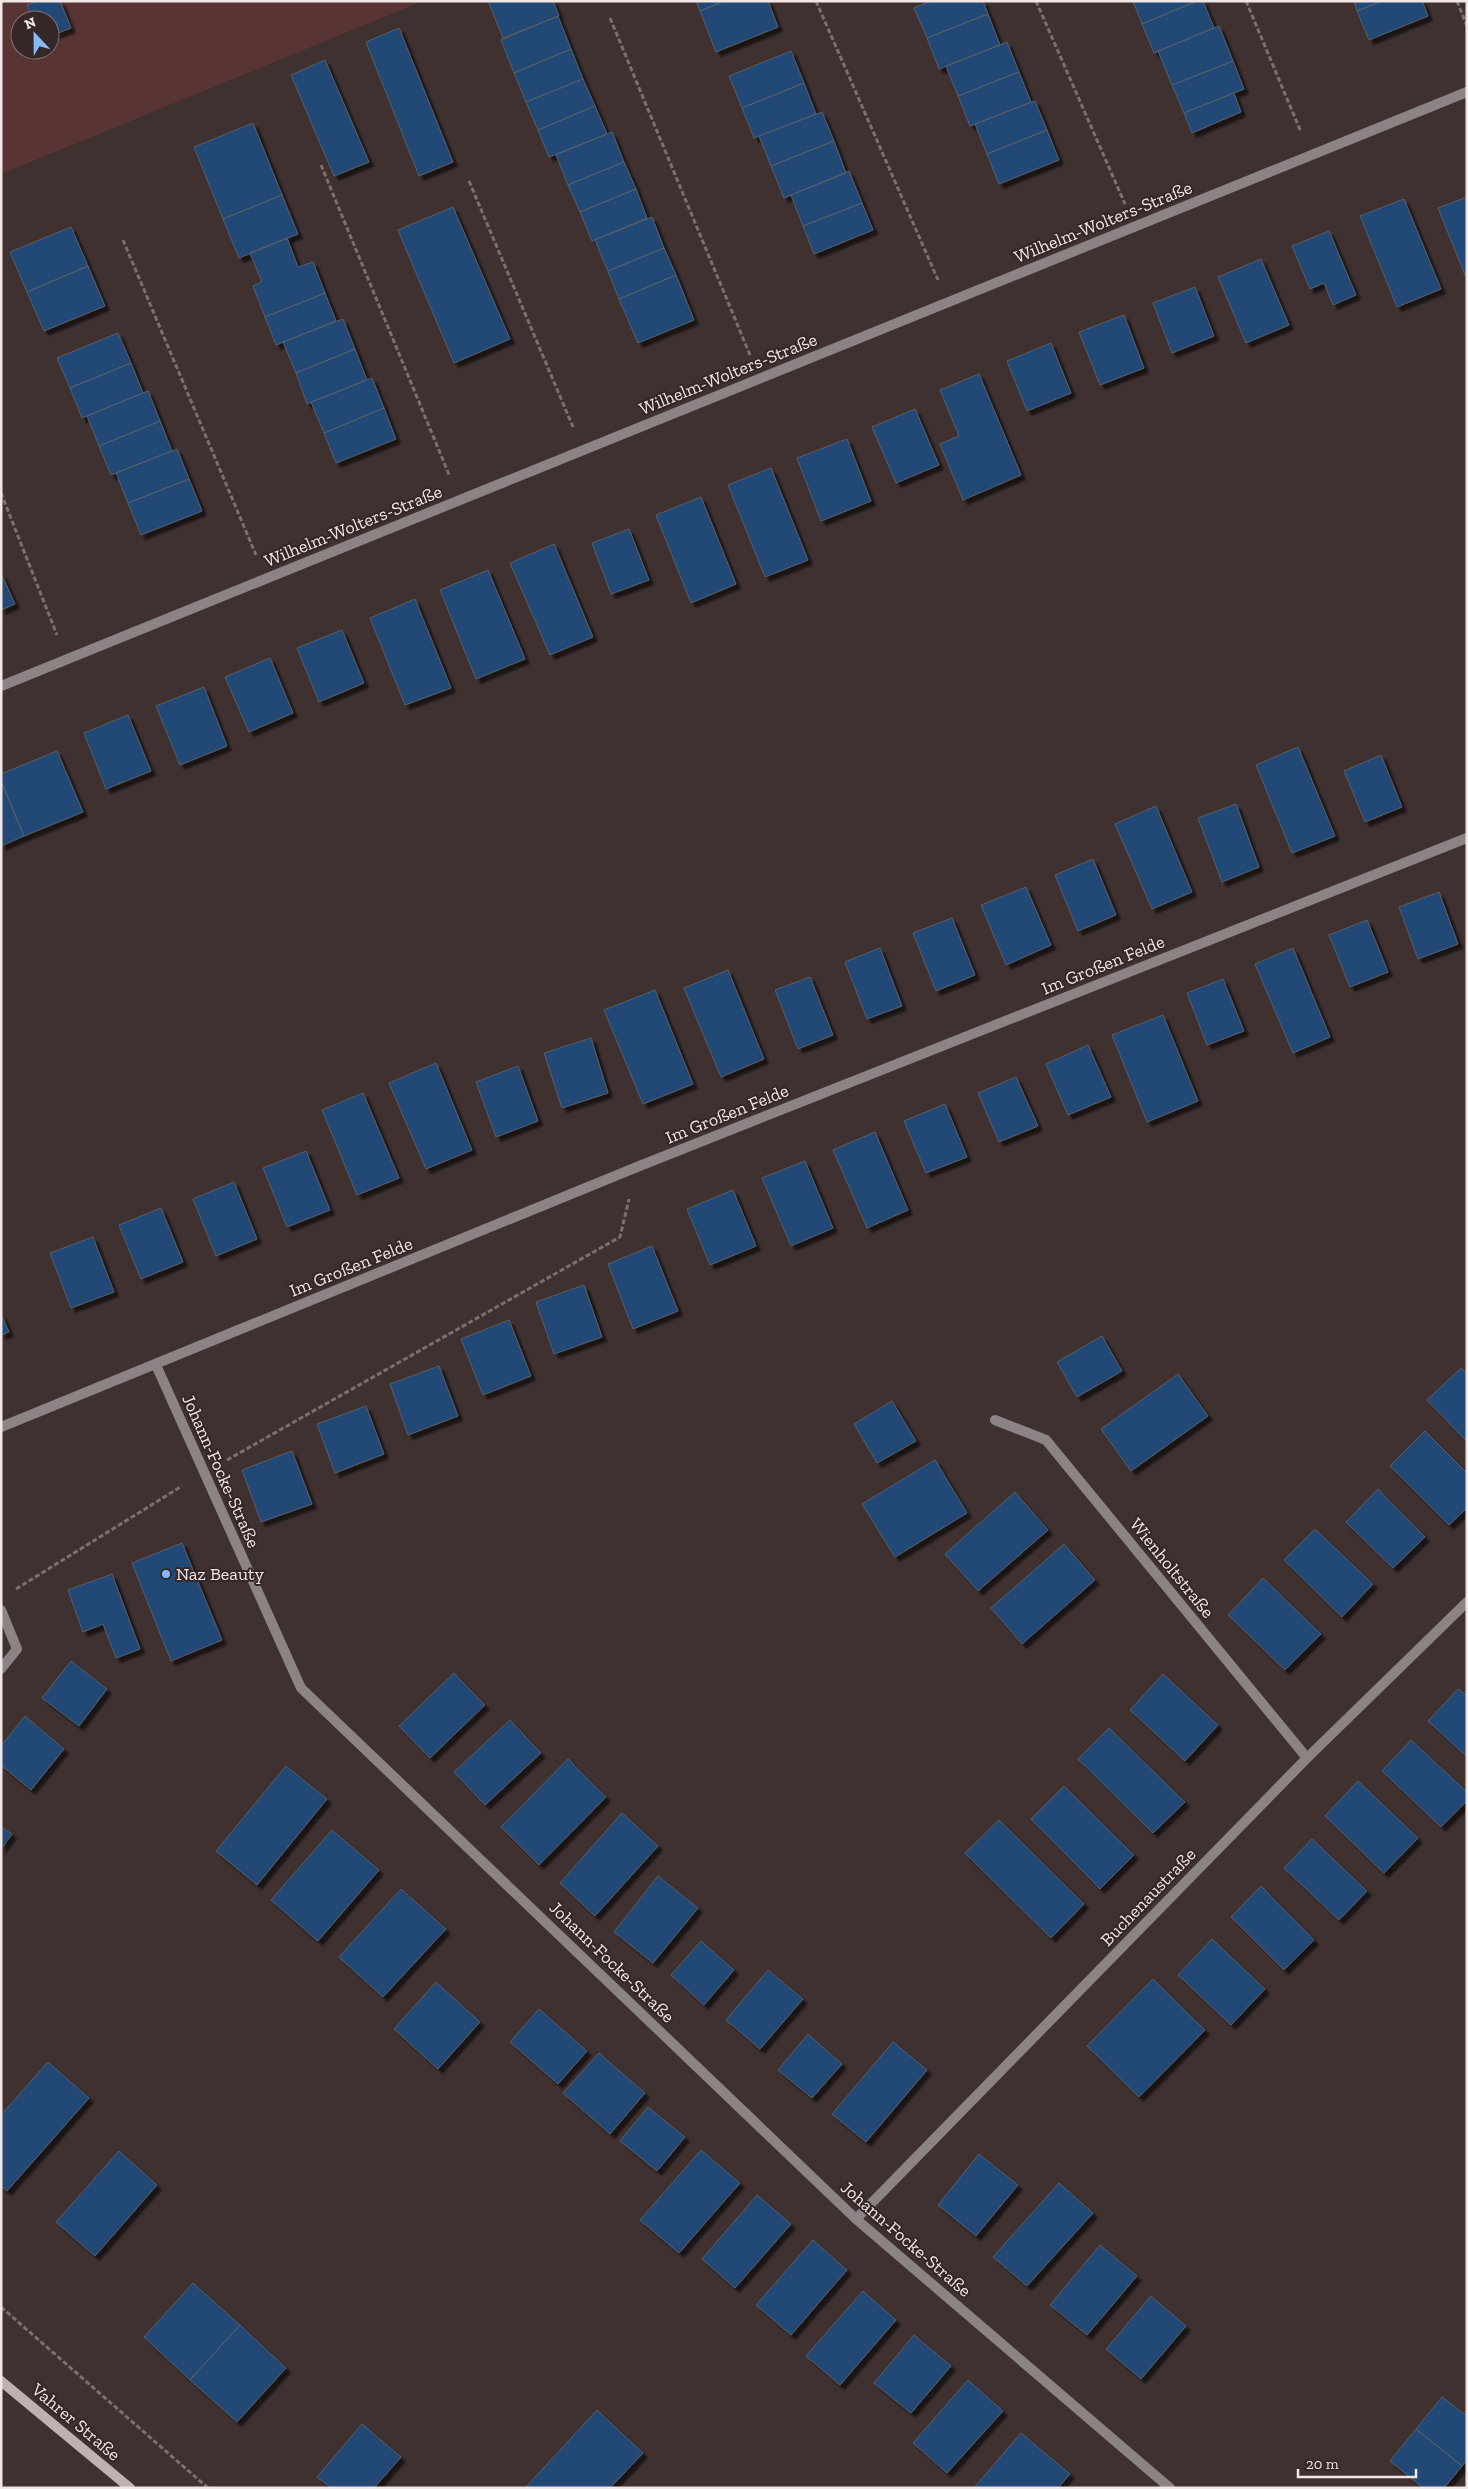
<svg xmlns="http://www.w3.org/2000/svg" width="1468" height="2489" font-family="'Zilla Slab',serif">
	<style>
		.green { fill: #593435; fill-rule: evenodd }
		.building { fill: #214976; stroke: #565f6a; filter: url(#shadow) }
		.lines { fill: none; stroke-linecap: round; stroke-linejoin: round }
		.path { stroke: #7d6f6f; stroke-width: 3; stroke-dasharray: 5 2.5; stroke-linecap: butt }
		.minor { stroke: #8c8484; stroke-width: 10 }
		.secondary { stroke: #beb1b1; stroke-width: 10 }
		.poi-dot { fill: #86bbfb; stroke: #352727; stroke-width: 2 }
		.labels { text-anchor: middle; stroke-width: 4; stroke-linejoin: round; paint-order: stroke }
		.street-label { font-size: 18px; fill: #f1e7e6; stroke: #352727 }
		.poi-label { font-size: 18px; fill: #f1e7e6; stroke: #352727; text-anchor: start }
	</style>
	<defs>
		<filter id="shadow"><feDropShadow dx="4.5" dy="4.5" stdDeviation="1" flood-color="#0009"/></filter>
	</defs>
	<rect width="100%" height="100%" fill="#403131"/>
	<path class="green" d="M1 1H423L1 174ZM20 20H50V50H20Z"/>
	<path class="building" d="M38 1H60L71 28 50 36V20H33L27 5Z
		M488 1H553L559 16 503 38Z
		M696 1H724L700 11Z
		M724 1H768L778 27 716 52 700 11Z
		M931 1H983L988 14 927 38 914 8Z
		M1133 1H1197L1142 24Z
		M1197 1H1203L1214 28 1154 53 1142 24Z
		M1354 1H1382L1357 11Z
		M1382 1H1422L1428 16 1369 40 1357 11Z
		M988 14 1000 45 939 69 927 38Z
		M558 16 571 49 514 73 501 40Z
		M1219 26 1233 61 1172 85 1158 51Z
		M399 28 453 162 419 176 366 42Z
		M1007 42 1019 72 958 96 946 66Z
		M571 49 583 79 526 102 514 73Z
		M791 51 804 83 742 108 729 76Z
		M325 60 369 162 334 176 291 75Z
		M1233 61 1244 89 1184 113 1172 85Z
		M1019 72 1031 102 970 126 958 96Z
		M583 79 595 106 538 130 526 102Z
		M804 83 816 114 754 138 742 108Z
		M1234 93 1241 112 1192 133 1184 113Z
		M1035 101 1047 130 987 154 975 124Z
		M595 106 607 134 549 157 538 130Z
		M822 112 834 141 771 166 759 136Z
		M253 123 282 195 223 219 194 147Z
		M1047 130 1059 160 999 184 987 154Z
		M612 132 624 162 568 185 556 155Z
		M834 141 846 173 784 198 771 166Z
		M624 162 636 189 580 212 568 185Z
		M849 171 862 203 803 226 791 195Z
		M636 189 647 218 592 241 580 212Z
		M282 195 298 234 239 258 223 219Z
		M1467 197V280L1438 208Z
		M1404 199 1441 289 1397 307 1360 216Z
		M862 203 873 230 814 254 803 226Z
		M453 207 510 339 454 363 398 230Z
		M652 217 664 248 608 271 595 240Z
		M71 227 88 266 27 292 10 252Z
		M1329 231 1356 295 1333 305 1324 283 1310 289 1292 246Z
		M287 238 298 267 313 262 325 293 265 317 253 286 262 282 250 253Z
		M664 248 676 275 619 299 608 271Z
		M1261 259 1289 325 1246 343 1218 277Z
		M88 266 105 306 44 331 27 292Z
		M676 275 694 320 638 343 619 299Z
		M1195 287 1214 336 1172 353 1153 303Z
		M325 293 336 321 276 345 265 317Z
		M1124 315 1144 368 1100 385 1079 332Z
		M343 319 355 349 296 373 283 342Z
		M118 333 131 363 70 388 57 358Z
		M1051 343 1071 393 1027 411 1007 361Z
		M355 349 367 380 307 404 296 373Z
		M131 363 143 393 82 418 70 388Z
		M979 374 1021 475 963 500 940 444 959 436 940 390Z
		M372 378 384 408 324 433 311 402Z
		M148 391 160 421 99 446 87 416Z
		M384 408 396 439 336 463 324 433Z
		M915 409 939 465 896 483 872 427Z
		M160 421 172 451 111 475 99 446Z
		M847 439 871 501 821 521 797 458Z
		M177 449 189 479 128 503 116 473Z
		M771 468 808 560 765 577 728 485Z
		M189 479 202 511 141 535 128 503Z
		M701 497 736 584 691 603 656 515Z
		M629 529 649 580 611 594 592 543Z
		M554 544 593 637 550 655 510 563Z
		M488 570 525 659 476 679 440 590Z
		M1 573 15 604 1 610Z
		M415 599 451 688 405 705 370 618Z
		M342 630 364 683 319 702 297 648Z
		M270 658 293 713 249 732 225 677Z
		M204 687 227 746 180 765 156 706Z
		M128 715 151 771 106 789 84 733Z
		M1298 747 1335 836 1292 853 1256 765Z
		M57 751 83 812 24 836 1 781V774Z
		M1381 755 1402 807 1365 822 1344 771Z
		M1 781 24 836 1 846Z
		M1236 804 1259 867 1222 882 1198 818Z
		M1156 806 1192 892 1152 909 1115 824Z
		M1093 859 1116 915 1078 931 1055 875Z
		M1026 887 1051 945 1006 965 981 905Z
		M1439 892 1458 944 1418 959 1399 907Z
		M952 918 975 975 936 991 913 933Z
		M1367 920 1388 972 1350 987 1329 935Z
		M880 948 902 1006 867 1019 845 962Z
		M1293 948 1330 1037 1293 1053 1255 964Z
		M728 970 764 1059 721 1077 684 988Z
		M810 977 833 1035 798 1049 775 990Z
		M1223 979 1244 1031 1207 1045 1187 993Z
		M655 990 693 1084 643 1104 604 1010Z
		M1163 1015 1198 1101 1147 1122 1112 1035Z
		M591 1038 608 1093 562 1108 544 1053Z
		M1088 1045 1111 1097 1068 1115 1046 1064Z
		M436 1063 472 1150 426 1169 389 1083Z
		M518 1066 538 1121 496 1137 476 1082Z
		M1016 1077 1038 1126 999 1142 978 1093Z
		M363 1093 399 1178 357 1195 322 1110Z
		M945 1104 967 1157 926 1173 904 1121Z
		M875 1132 908 1210 867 1228 833 1150Z
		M306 1151 330 1210 287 1227 263 1168Z
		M805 1161 833 1228 791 1246 762 1178Z
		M234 1182 257 1239 216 1256 193 1199Z
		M733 1190 756 1246 710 1265 687 1209Z
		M161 1208 183 1262 141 1279 119 1225Z
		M93 1237 114 1292 71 1308 50 1253Z
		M652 1246 678 1311 633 1329 608 1264Z
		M584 1285 602 1337 554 1354 536 1302Z
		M1 1314 9 1332 1 1335Z
		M509 1320 531 1376 483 1395 461 1339Z
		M1102 1336 1122 1371 1077 1397 1057 1362Z
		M439 1366 458 1416 408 1435 390 1384Z
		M1461 1368 1467 1374V1442L1427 1400Z
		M1178 1374 1208 1416 1131 1471 1101 1429Z
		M892 1401 916 1441 877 1463 854 1424Z
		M366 1406 384 1454 335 1473 317 1424Z
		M1425 1431 1467 1473V1508L1449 1525 1390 1466Z
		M292 1451 312 1504 261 1522 242 1470Z
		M935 1460 967 1513 895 1557 862 1504Z
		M1378 1489 1425 1537 1393 1568 1346 1522Z
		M1015 1492 1048 1530 978 1591 945 1554Z
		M1315 1529 1373 1584 1342 1617 1284 1560Z
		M182 1543 222 1640 171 1661 132 1563Z
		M1064 1544 1095 1580 1022 1644 991 1608Z
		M112 1574 140 1649 116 1658 103 1624 83 1632 68 1590Z
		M1263 1578 1321 1634 1285 1670 1228 1615Z
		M71 1661 107 1689 79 1726 42 1698Z
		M454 1673 485 1705 430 1758 399 1726Z
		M1163 1674 1218 1725 1185 1761 1130 1710Z
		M1458 1689 1467 1696V1757L1428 1721Z
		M25 1716 64 1749 31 1790 1 1765V1746Z
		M510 1720 541 1753 485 1805 454 1772Z
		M1109 1728 1185 1802 1153 1833 1078 1759Z
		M1411 1740 1467 1792V1801L1441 1827 1382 1771Z
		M568 1759 606 1797 539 1865 501 1827Z
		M286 1766 327 1799 257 1885 216 1851Z
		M1358 1781 1418 1838 1384 1873 1325 1816Z
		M1064 1786 1134 1855 1100 1889 1031 1819Z
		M622 1813 658 1846 595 1916 560 1883Z
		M999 1820 1084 1904 1051 1938 965 1853Z
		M1 1827 12 1834 1 1849Z
		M332 1830 379 1870 318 1941 271 1900Z
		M1312 1839 1367 1891 1339 1920 1284 1868Z
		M658 1876 698 1908 653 1963 614 1932Z
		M1261 1886 1314 1940 1284 1970 1231 1917Z
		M401 1889 446 1929 383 1997 339 1957Z
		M1212 1939 1265 1989 1231 2025 1178 1975Z
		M701 1941 734 1970 704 2005 671 1975Z
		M768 1970 803 1999 760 2049 726 2020Z
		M1153 1979 1205 2030 1139 2097 1087 2046Z
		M436 1982 480 2022 438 2069 394 2029Z
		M539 2009 587 2051 558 2084 510 2042Z
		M808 2034 842 2064 812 2098 778 2070Z
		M893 2042 927 2070 866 2142 832 2114Z
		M599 2053 645 2093 610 2134 563 2093Z
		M48 2062 89 2098 7 2191 1 2186V2115Z
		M648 2107 685 2137 657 2171 620 2141Z
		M701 2150 740 2183 679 2253 640 2220Z
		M119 2151 157 2185 95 2256 56 2222Z
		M979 2154 1018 2185 976 2236 938 2205Z
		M1059 2183 1093 2213 1027 2286 993 2257Z
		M757 2195 791 2224 735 2288 702 2259Z
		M813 2240 847 2270 791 2335 756 2305Z
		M1100 2245 1137 2276 1087 2335 1050 2305Z
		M193 2283 240 2325 190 2380 144 2337Z
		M863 2291 896 2320 840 2385 806 2356Z
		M1151 2296 1186 2326 1141 2379 1106 2349Z
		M240 2325 286 2368 237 2422 190 2380Z
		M914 2335 951 2366 911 2413 874 2383Z
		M968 2380 1003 2411 947 2473 913 2443Z
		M1442 2397 1467 2416V2460L1462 2466 1416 2429Z
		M597 2410 643 2453 610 2488H525Z
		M362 2424 401 2457 374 2488H331L317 2477Z
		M1416 2429 1462 2466 1444 2488H1423L1390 2461Z
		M1021 2433 1070 2474 1058 2488H974Z"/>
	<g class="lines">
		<path class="path" d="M816 1 938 280
			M1036 1 1125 204
			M1246 1 1301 132
			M1457 1 1467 26
			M610 18 750 355
			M321 165 450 477
			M469 181 573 427
			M123 240 256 555
			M1 493 57 635
			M227 1460 620 1237 629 1199
			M16 1589 182 1486
			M1 2307 208 2488"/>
		<path class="minor" d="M1 686 1467 92
			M156 1365 301 1688 856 2219 1170 2488
			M995 1420 1046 1440 1307 1758
			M1 1427 637 1167 1467 838
			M1 1610 17 1649 1 1669
			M856 2219 1307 1758 1467 1602"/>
		<path class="secondary" d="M1 2381 130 2488"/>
	</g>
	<circle class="poi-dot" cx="166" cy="1574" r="5"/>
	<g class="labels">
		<g class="street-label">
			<text transform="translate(1103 222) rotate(-22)" y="6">Wilhelm-Wolters-Straße</text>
			<text transform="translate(728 374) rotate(-22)" y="6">Wilhelm-Wolters-Straße</text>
			<text transform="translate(353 526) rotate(-22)" y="6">Wilhelm-Wolters-Straße</text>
			<text transform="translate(1103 965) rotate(-22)" y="6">Im Großen Felde</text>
			<text transform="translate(727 1114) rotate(-22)" y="6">Im Großen Felde</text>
			<text transform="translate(351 1267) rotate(-22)" y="6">Im Großen Felde</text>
			<text transform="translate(221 1471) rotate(66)" y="6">Johann-Focke-Straße</text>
			<text transform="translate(1172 1568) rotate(51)" y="6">Wienholtstraße</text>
			<text transform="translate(1148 1897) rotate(-46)" y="6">Buchenaustraße</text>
			<text transform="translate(612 1962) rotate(44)" y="6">Johann-Focke-Straße</text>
			<text transform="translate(906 2239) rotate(41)" y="6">Johann-Focke-Straße</text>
			<text transform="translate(76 2422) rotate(40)" y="6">Vahrer Straße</text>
		</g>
		<g class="poi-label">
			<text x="176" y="1580">Naz Beauty</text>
		</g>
	</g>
	<rect width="1468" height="2489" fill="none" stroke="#f1e7e6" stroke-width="5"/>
	<g transform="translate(35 35) rotate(338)"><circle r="24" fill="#352727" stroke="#807473"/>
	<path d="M0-4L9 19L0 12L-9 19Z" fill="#86bbfb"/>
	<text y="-8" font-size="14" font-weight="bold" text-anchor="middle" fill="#f1e7e6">N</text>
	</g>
	<path d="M1298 2469v8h118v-8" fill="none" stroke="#f1e7e6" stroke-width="2.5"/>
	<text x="1306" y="2469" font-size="15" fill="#f1e7e6" stroke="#352727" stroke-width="4" paint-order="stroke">20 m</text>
</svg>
